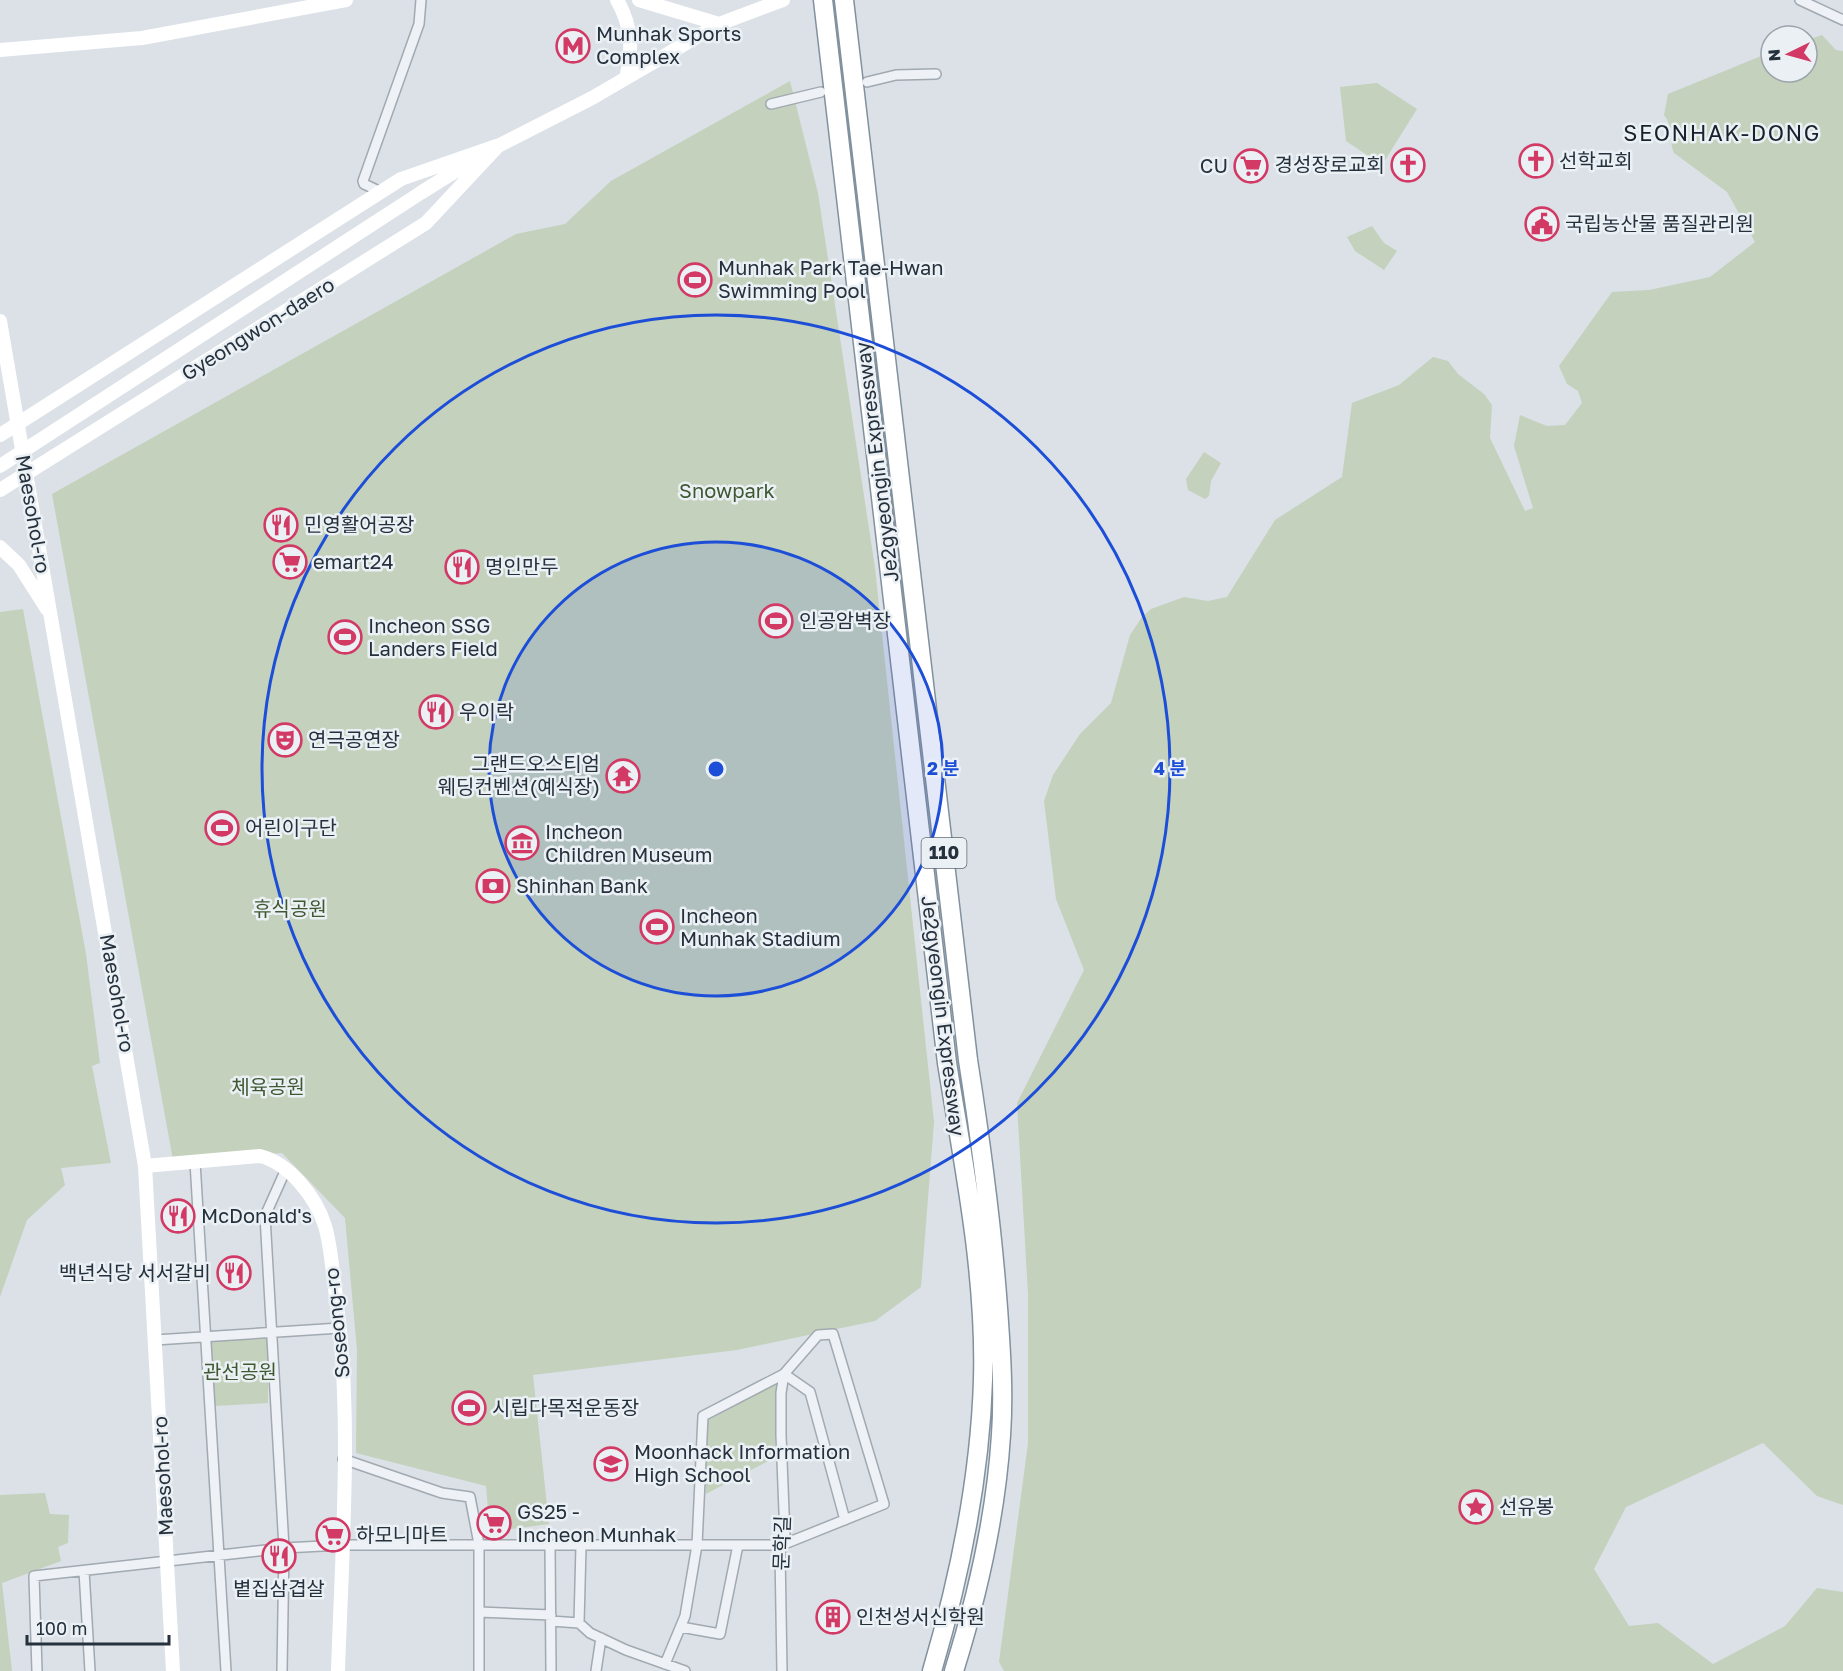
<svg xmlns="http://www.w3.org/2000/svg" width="1843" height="1671" font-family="'Golos Text','Noto Sans KR',sans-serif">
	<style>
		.green { fill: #c4d1bc }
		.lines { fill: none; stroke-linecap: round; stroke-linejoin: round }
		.street-casing { stroke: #a1a9b1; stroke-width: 12 }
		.highway-casing { stroke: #82919e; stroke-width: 21 }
		.street { stroke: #eef1f5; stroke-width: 9 }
		.secondary { stroke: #fff; stroke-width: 14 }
		.highway { stroke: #fff; stroke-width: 18 }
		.secondary-bridge { stroke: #fff; stroke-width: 14 }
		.ring { fill: none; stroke: #1d4ed8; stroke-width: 3 }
		.labels { text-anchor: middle; stroke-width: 5; stroke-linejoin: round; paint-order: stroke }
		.shield { fill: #ebf0f4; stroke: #606a74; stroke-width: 1.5 }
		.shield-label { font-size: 18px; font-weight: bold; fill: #25313d }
		.poi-label { font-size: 20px; fill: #25313d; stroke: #ebf0f4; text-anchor: start }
		.street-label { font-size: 20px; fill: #25313d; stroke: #ebf0f4 }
		.park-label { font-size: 20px; fill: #3e5932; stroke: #ebf0f4 }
		.quarter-label { font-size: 22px; letter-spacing: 1.5px; fill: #18222d; stroke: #ebf0f4 }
		.centre { fill: #1d4ed8; stroke: #ebf0f4; stroke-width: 3 }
		.ring-label { font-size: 18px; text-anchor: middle; font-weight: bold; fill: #1d4ed8; stroke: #ebf0f4; stroke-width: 5; stroke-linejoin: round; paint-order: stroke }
	</style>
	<rect width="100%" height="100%" fill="#dbe1e7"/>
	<path class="green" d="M1822 35 1836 50 1843 51V1505L1817 1496 1763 1443 1626 1507 1594 1569 1629 1626 1658 1623 1713 1664 1785 1626 1817 1588 1843 1592V1671H1004L999 1662 1028 1443V1294L1017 1103 1084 970 1056 899 1044 801 1053 775 1080 734 1111 703 1130 635 1142 617 1151 609 1184 597 1208 601 1227 597 1275 520 1342 477 1352 403 1399 385 1433 357 1448 361 1458 374 1484 394 1492 405 1490 438 1525 511 1533 508 1514 446 1520 415 1547 426 1565 425 1582 403 1578 391 1567 384 1559 366 1612 292 1649 290 1710 277 1755 242 1727 192 1674 153C1668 137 1675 130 1664 115L1668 94 1771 52V72H1807V40Z
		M790 81 818 193 875 568 934 1122 921 1287 875 1321 737 1350 533 1375 549 1524 490 1532 486 1486 356 1453 357 1350 345 1218 282 1153 173 1160 52 494 516 234 565 224 611 181Z
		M1377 83 1417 109 1382 165 1346 141 1340 87Z
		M1372 226 1384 243 1397 251 1384 270 1355 251 1347 237Z
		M1204 452 1221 463 1211 481 1209 496 1205 499 1188 490 1186 479Z
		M23 609 86 954 100 1063 92 1066 111 1163 61 1168 65 1185 27 1220 0 1297V612Z
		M268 1339V1403L214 1406 210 1340Z
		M778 1383 774 1458 706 1494V1421Z
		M45 1493 50 1514 69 1515 68 1543 58 1547 61 1561 2 1583 12 1671H0V1495Z"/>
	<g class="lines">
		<defs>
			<path id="street" d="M1800 0 1843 20
				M867 82 896 75 936 74
				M771 104 821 92
				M381 192 364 184 363 181 419 24 421 0
				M195 1162 226 1671
				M155 1340 340 1328
				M784 1374 810 1392 845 1520
				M343 1459 442 1493 470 1497 479 1544V1671
				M550 1545 551 1671
				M84 1571 90 1671
				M479 1612 551 1615
				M551 1621 579 1623 590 1633 626 1650 685 1671
				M579 1623 581 1546
				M681 1627 720 1634 738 1545
				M665 1664 685 1616 697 1545 703 1416 784 1374
				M37 1671 34 1576 284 1548 342 1545H782L884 1504 833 1334 818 1335 784 1374 781 1393V1435L785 1537 780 1552 782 1671
				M282 1671 284 1548 265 1216 286 1169
				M596 1671 601 1638"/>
			<path id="highway" d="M823 0 947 1063C964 1167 986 1274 983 1380 980 1479 960 1576 932 1671
				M844 0 968 1060C981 1143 992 1224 998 1308 1001 1350 1004 1393 1001 1435 996 1515 978 1594 954 1671"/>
		</defs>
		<use href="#street" class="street-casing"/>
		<use href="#highway" class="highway-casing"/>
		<use href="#street" class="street"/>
		<path class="secondary" d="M617 0C632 26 633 50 626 78
			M639 0 719 24
			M0 50 142 38 346 0
			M492 149 592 98 719 24 783 0
			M422 192 475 159
			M0 321 145 1166 173 1671
			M0 435 401 179 496 146
			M0 490 426 223 498 146
			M0 547 19 565 47 609
			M145 1166 260 1156C289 1163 316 1197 325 1226 331 1246 332 1269 335 1289 353 1412 342 1546 338 1671"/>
		<use href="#highway" class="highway"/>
		<path class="secondary-bridge" d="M0 466 422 192"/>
	</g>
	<circle cx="716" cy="769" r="227" fill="#1d4ed8" fill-opacity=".12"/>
	<g class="ring">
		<circle cx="716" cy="769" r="227"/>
		<circle cx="716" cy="769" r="454"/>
	</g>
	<defs>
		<symbol id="metro-ring" viewBox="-11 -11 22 22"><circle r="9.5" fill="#ebf0f4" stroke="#d23a65" stroke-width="1.5"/><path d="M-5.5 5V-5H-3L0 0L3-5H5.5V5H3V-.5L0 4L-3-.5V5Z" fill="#d23a65"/></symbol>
		<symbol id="church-ring" viewBox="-11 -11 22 22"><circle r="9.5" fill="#ebf0f4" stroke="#d23a65" stroke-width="1.5"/><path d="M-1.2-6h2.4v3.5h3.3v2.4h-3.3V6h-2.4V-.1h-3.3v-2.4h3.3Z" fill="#d23a65"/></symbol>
		<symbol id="supermarket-ring" viewBox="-11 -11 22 22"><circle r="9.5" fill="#ebf0f4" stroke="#d23a65" stroke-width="1.5"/><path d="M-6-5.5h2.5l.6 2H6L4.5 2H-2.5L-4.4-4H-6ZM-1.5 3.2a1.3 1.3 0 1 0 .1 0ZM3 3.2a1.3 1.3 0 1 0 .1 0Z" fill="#d23a65"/></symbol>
		<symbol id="civic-ring" viewBox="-11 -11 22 22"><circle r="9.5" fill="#ebf0f4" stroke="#d23a65" stroke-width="1.5"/><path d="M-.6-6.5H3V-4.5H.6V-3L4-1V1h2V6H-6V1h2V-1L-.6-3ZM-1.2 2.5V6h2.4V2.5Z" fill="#d23a65"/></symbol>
		<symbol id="stadium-ring" viewBox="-11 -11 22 22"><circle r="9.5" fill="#ebf0f4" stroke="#d23a65" stroke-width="1.5"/><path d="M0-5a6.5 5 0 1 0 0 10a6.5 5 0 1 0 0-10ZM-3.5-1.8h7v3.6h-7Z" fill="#d23a65"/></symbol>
		<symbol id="restaurant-ring" viewBox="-11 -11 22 22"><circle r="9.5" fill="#ebf0f4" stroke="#d23a65" stroke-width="1.5"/><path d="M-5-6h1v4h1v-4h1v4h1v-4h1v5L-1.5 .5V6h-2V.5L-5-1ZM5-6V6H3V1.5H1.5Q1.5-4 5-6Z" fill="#d23a65"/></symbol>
		<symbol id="theatre-ring" viewBox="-11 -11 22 22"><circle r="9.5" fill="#ebf0f4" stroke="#d23a65" stroke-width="1.5"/><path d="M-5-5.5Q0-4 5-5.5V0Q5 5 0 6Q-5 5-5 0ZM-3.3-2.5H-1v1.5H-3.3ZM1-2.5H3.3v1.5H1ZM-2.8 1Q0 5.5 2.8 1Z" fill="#d23a65"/></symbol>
		<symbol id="temple-ring" viewBox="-11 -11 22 22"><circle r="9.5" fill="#ebf0f4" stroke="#d23a65" stroke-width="1.5"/><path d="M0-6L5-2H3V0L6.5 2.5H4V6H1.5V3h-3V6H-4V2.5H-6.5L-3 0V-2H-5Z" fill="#d23a65"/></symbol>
		<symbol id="museum-ring" viewBox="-11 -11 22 22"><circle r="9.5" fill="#ebf0f4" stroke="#d23a65" stroke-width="1.5"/><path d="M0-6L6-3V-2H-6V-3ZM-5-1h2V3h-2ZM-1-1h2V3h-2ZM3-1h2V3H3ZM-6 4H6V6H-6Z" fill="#d23a65"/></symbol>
		<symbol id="bank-ring" viewBox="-11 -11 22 22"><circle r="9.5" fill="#ebf0f4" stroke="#d23a65" stroke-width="1.5"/><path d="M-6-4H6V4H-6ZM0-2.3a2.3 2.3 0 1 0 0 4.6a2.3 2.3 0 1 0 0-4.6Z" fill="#d23a65"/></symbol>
		<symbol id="school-ring" viewBox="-11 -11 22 22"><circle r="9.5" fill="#ebf0f4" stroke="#d23a65" stroke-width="1.5"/><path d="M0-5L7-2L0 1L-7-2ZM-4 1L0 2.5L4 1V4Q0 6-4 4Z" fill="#d23a65"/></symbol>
		<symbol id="sight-ring" viewBox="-11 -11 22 22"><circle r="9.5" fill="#ebf0f4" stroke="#d23a65" stroke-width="1.5"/><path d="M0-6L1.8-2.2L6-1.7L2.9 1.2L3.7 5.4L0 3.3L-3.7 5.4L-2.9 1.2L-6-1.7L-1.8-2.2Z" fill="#d23a65"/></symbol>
		<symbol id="building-ring" viewBox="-11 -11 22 22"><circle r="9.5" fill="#ebf0f4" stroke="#d23a65" stroke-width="1.5"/><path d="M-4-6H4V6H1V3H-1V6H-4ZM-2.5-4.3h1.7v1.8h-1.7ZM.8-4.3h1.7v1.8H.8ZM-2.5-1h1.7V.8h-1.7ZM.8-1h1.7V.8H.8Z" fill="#d23a65"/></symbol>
	</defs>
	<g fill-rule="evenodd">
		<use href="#metro-ring" x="554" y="27" width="38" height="38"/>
		<use href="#church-ring" x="1517" y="142" width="38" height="38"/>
		<use href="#church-ring" x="1389" y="146" width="38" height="38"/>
		<use href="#supermarket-ring" x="1232" y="147" width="38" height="38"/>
		<use href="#civic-ring" x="1523" y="205" width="38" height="38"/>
		<use href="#stadium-ring" x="676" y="261" width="38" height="38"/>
		<use href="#restaurant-ring" x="262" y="506" width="38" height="38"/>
		<use href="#supermarket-ring" x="271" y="543" width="38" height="38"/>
		<use href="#restaurant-ring" x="443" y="548" width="38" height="38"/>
		<use href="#stadium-ring" x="757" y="602" width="38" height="38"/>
		<use href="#stadium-ring" x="326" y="618" width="38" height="38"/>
		<use href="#restaurant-ring" x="417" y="693" width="38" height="38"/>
		<use href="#theatre-ring" x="266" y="721" width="38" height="38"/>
		<use href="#temple-ring" x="604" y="757" width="38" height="38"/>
		<use href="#stadium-ring" x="203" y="809" width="38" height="38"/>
		<use href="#museum-ring" x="503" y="824" width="38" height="38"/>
		<use href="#bank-ring" x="474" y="867" width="38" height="38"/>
		<use href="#stadium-ring" x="638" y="908" width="38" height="38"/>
		<use href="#restaurant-ring" x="159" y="1197" width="38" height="38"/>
		<use href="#restaurant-ring" x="215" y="1254" width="38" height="38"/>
		<use href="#stadium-ring" x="450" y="1389" width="38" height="38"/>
		<use href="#school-ring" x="592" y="1445" width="38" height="38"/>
		<use href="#sight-ring" x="1457" y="1488" width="38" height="38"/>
		<use href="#supermarket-ring" x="475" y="1504" width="38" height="38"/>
		<use href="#supermarket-ring" x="314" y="1516" width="38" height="38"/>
		<use href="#restaurant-ring" x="260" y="1537" width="38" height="38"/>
		<use href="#building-ring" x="814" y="1598" width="38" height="38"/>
	</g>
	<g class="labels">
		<rect class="shield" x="921.5" y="838" width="45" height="30" rx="4.5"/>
		<g class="shield-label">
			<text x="944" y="859">110</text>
		</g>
		<g class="poi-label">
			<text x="596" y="41">Munhak Sports<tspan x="596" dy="23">Complex</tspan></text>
			<text x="1559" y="168">선학교회</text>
			<text x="1385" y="172" text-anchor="end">경성장로교회</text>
			<text x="1228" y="173" text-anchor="end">CU</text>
			<text x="1565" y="231">국립농산물 품질관리원</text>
			<text x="718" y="275">Munhak Park Tae-Hwan<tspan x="718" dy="23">Swimming Pool</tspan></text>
			<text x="304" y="532">민영활어공장</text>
			<text x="313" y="569">emart24</text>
			<text x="485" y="574">명인만두</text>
			<text x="799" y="628">인공암벽장</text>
			<text x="368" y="633">Incheon SSG<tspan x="368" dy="23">Landers Field</tspan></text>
			<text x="459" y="719">우이락</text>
			<text x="308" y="747">연극공연장</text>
			<text x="600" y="771" text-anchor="end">그랜드오스티엄<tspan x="600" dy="23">웨딩컨벤션(예식장)</tspan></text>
			<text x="245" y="835">어린이구단</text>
			<text x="545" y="839">Incheon<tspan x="545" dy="23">Children Museum</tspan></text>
			<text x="516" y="893">Shinhan Bank</text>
			<text x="680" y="923">Incheon<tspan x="680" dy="23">Munhak Stadium</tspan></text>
			<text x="201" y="1223">McDonald's</text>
			<text x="211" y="1280" text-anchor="end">백년식당 서서갈비</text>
			<text x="492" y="1415">시립다목적운동장</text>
			<text x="634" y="1459">Moonhack Information<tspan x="634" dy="23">High School</tspan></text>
			<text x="1499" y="1514">선유봉</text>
			<text x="517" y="1519">GS25 -<tspan x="517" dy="23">Incheon Munhak</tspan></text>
			<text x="356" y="1542">하모니마트</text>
			<text x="279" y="1596" text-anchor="middle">볕집삼겹살</text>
			<text x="856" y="1624">인천성서신학원</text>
		</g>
		<g class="street-label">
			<text transform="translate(258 329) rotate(-32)" y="7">Gyeongwon-daero</text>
			<text transform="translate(877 462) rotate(-97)" y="7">Je2gyeongin Expressway</text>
			<text transform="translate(33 514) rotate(80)" y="7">Maesohol-ro</text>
			<text transform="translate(117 993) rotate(80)" y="7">Maesohol-ro</text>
			<text transform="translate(943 1016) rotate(83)" y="7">Je2gyeongin Expressway</text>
			<text transform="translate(337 1323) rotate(-96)" y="7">Soseong-ro</text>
			<text transform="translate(163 1476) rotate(-93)" y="7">Maesohol-ro</text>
			<text transform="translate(782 1543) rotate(-88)" y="7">문학길</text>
		</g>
		<g class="park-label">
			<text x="727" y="498">Snowpark</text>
			<text x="290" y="916">휴식공원</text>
			<text x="268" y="1094">체육공원</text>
			<text x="240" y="1379">관선공원</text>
		</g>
		<g class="quarter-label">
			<text x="1722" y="141">SEONHAK-DONG</text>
		</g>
	</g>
	<circle cx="716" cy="769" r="9" class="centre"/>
	<g class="ring-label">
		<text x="943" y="775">2 분</text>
		<text x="1170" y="775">4 분</text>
	</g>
	<g transform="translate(1789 54) rotate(265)"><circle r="28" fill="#ebf0f4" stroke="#9ca4ab" stroke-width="1.5"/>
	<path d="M0-4.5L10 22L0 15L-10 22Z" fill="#d23a65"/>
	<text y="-9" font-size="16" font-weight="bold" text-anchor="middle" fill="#25313d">N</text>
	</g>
	<path d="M27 1635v9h142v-9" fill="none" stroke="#25313d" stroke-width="3"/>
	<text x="36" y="1635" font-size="18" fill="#25313d" stroke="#ebf0f4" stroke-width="4.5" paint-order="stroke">100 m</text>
</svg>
